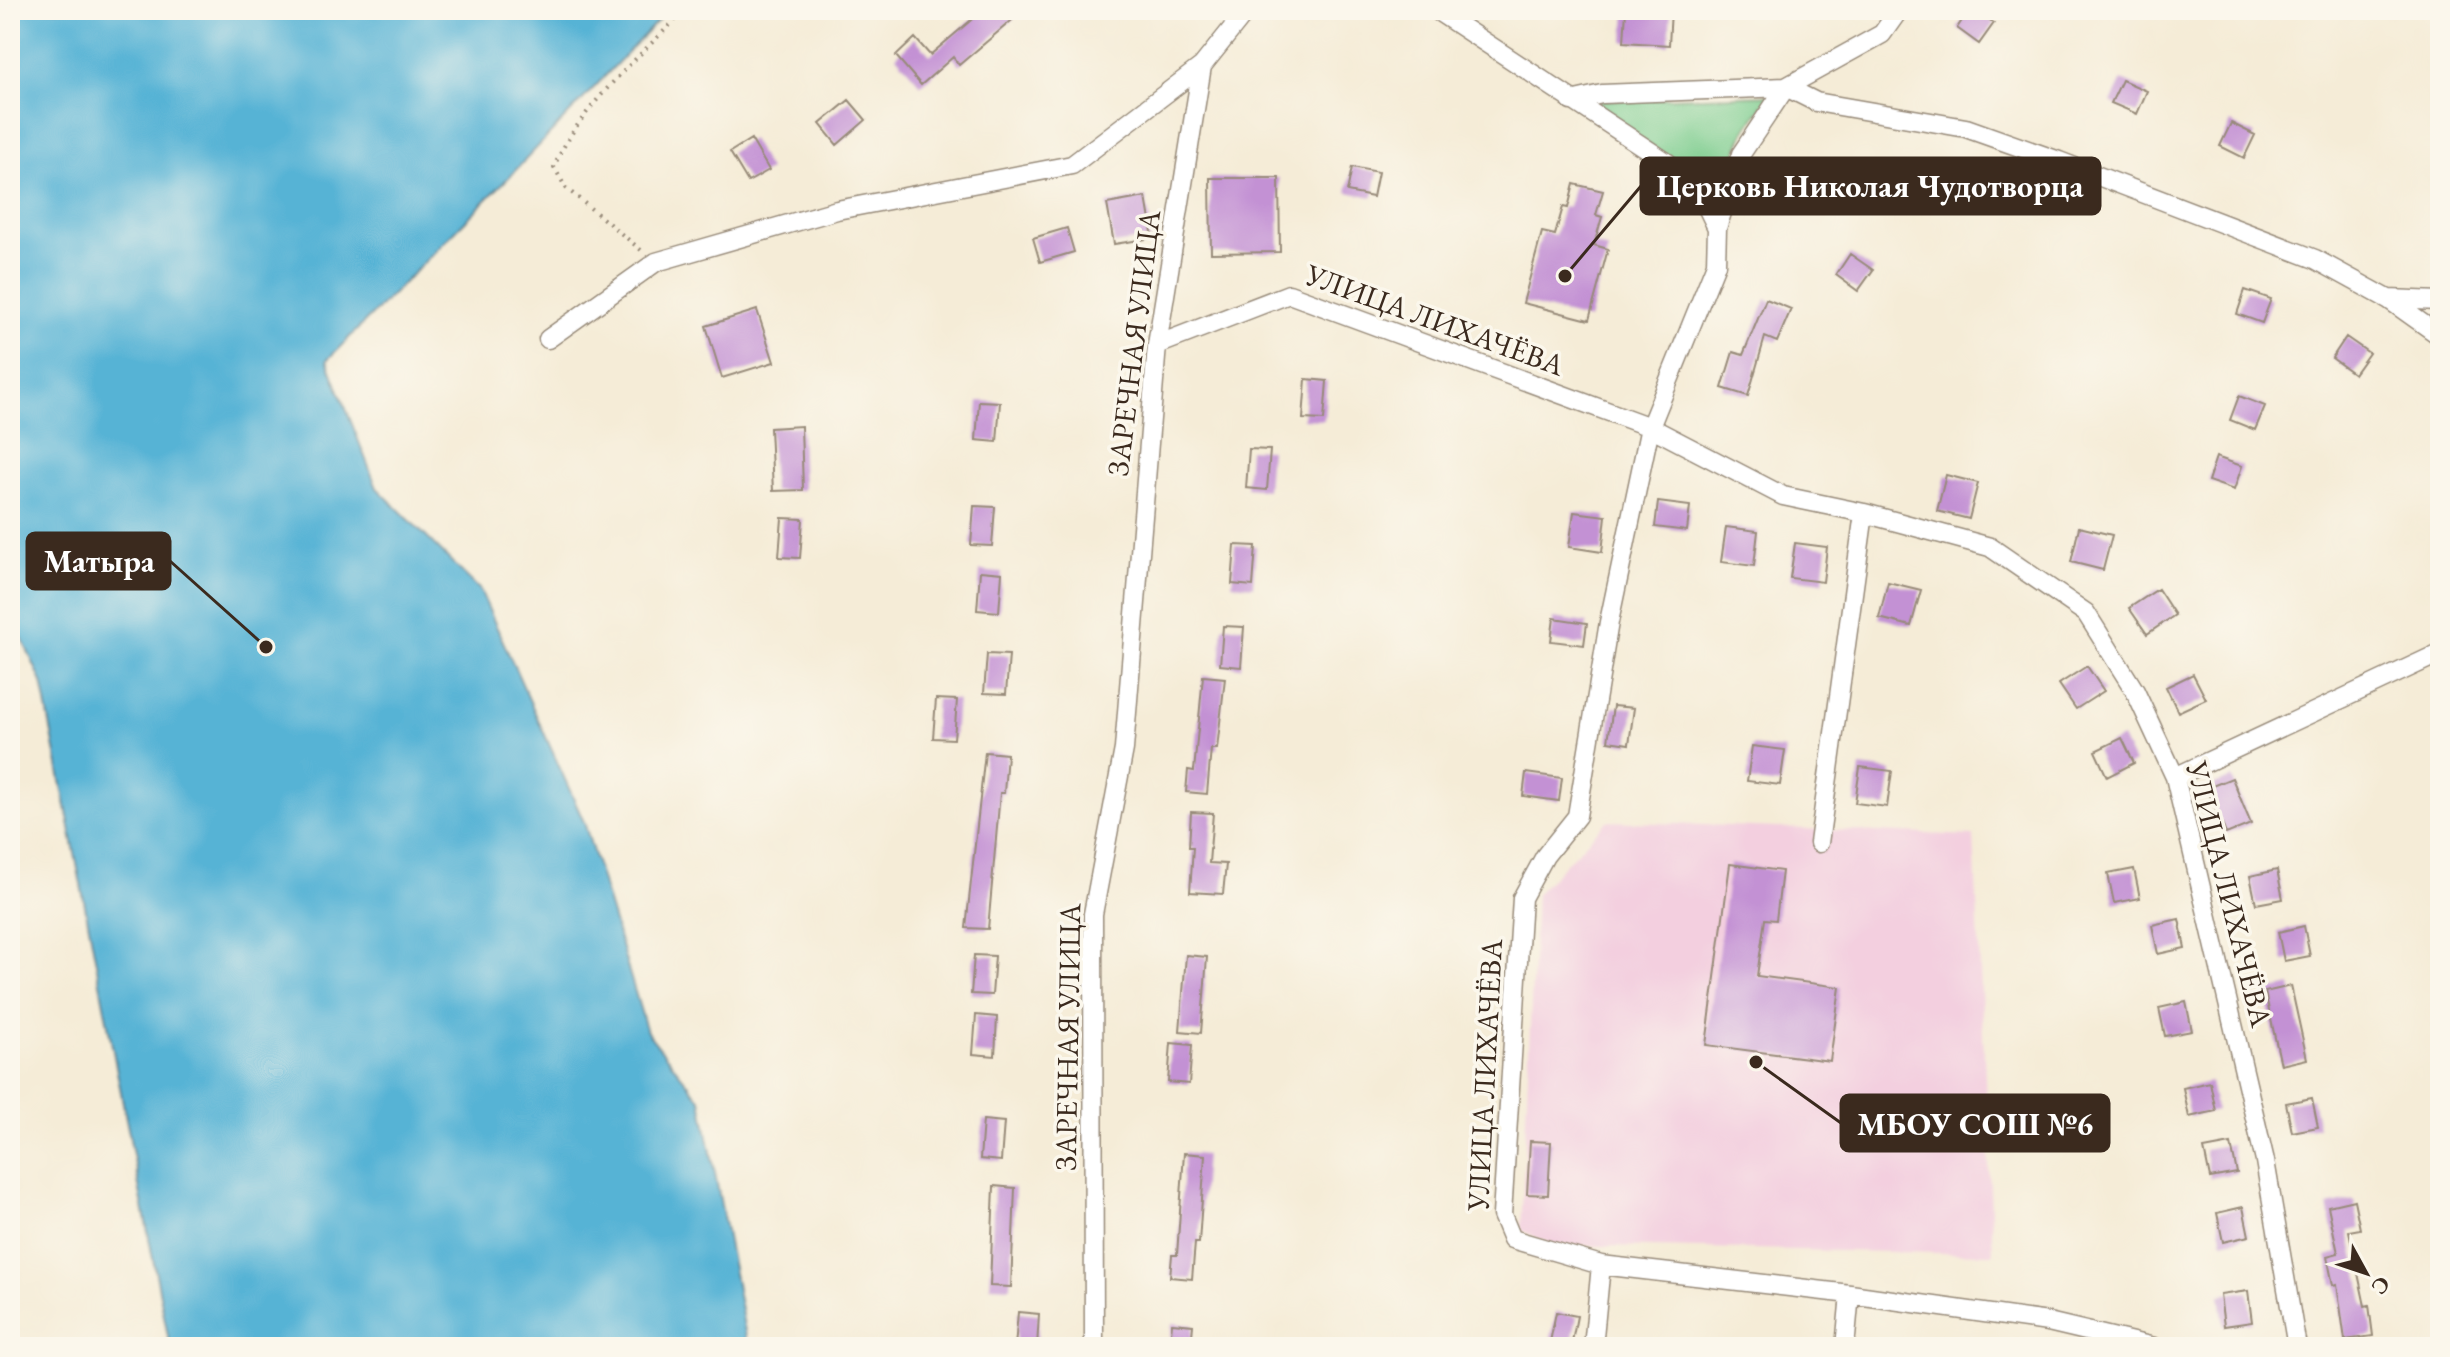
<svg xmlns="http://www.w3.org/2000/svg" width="2450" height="1357" font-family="'EB Garamond',serif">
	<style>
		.built { fill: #f3cfdf }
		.green { fill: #7acc8d; stroke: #5a7b56; stroke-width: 2 }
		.water { fill: #57b3d5; stroke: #496e7a; stroke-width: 2 }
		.building { fill: #c391d4 }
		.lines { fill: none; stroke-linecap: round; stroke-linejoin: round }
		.minor-casing { stroke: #988b7a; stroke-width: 21 }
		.path { stroke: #988b7a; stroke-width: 4; stroke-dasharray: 2 6; stroke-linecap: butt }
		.minor { stroke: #fff; stroke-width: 18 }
		.labels { text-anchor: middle; stroke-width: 7; stroke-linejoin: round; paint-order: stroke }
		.street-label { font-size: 30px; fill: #3b2a1e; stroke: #fbf7ec }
		.leader { fill: none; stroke: #3b2a1e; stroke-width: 3 }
		.callout-dot { fill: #3b2a1e; stroke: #fbf7ec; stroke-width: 3 }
		.callout { fill: #3b2a1e; stroke: #3b2a1e; stroke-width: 3 }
		.callout-label { font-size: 32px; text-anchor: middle; font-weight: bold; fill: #fff }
	</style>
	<rect width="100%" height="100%" fill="#fbf7ec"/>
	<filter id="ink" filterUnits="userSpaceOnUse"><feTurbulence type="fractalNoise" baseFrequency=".0125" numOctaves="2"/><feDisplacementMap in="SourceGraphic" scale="16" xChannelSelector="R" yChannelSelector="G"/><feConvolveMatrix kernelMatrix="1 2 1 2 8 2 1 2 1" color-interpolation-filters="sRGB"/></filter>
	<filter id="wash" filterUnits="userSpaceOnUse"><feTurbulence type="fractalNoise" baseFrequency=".006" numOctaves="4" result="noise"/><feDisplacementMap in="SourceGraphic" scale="32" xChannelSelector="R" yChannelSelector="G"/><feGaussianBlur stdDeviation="1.8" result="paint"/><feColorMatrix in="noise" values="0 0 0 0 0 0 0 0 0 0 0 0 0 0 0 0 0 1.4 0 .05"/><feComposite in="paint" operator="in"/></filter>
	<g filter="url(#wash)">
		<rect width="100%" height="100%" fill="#f5ecd7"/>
		<path class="built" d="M1607 821 1974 836 1993 1254 1553 1245 1521 1230 1536 894Z"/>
		<path class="green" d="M1770 95 1745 131 1717 199 1694 175 1595 110 1601 100Z"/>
		<path class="water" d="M10 10H668L508 178 327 360 377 488 480 590 584 822 647 1032 701 1100 748 1347H170L42 682 10 612Z"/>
		<g id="blocks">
			<path class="building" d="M983 10H1024L959 65 953 57 921 85 896 56 915 38 930 55Z
				M1626 10H1671L1669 45 1624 42Z
				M1969 10H1975L1994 23 1979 44 1957 28Z
				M2122 80 2147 91 2137 114 2111 103Z
				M849 100 866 120 837 145 820 124Z
				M2231 123 2255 135 2244 158 2220 146Z
				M751 139 769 170 748 182 730 152Z
				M1352 167 1378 172 1373 197 1347 192Z
				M1210 178H1279L1280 252 1211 253Z
				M1574 184 1603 191 1596 215 1602 217 1594 245 1608 249 1589 320 1523 303 1542 232 1555 235 1563 207 1568 208Z
				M1146 197 1153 238 1114 244 1107 204Z
				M1067 228 1074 252 1040 262 1033 238Z
				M1850 254 1873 270 1858 291 1836 275Z
				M2245 290 2271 299 2262 323 2237 314Z
				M1766 299 1791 309 1777 342 1765 337 1748 396 1722 388 1733 352 1743 355Z
				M757 310 774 362 722 378 706 326Z
				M2346 337 2369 353 2354 374 2332 358Z
				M1306 379 1327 381 1324 420 1303 419Z
				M2239 396 2265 406 2255 430 2230 420Z
				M979 401 1000 402 997 442 976 440Z
				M801 426 803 490 773 491 770 428Z
				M1249 449 1270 450 1267 490 1246 488Z
				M2216 457 2242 466 2234 490 2208 481Z
				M1946 475 1978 483 1969 519 1937 511Z
				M1658 502 1690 506 1687 531 1655 527Z
				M974 506 995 507 992 546 971 545Z
				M1574 512 1606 516 1602 552 1569 547Z
				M782 518 803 519 800 558 779 557Z
				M1726 527 1758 531 1754 566 1721 562Z
				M2079 527 2112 535 2103 570 2071 562Z
				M1795 543 1827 547 1823 582 1790 578Z
				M1235 545 1256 546 1253 586 1232 584Z
				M980 571 1002 573 999 612 977 610Z
				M1888 582 1921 590 1911 626 1879 618Z
				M2158 589 2175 615 2147 634 2129 608Z
				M1554 618 1587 623 1584 645 1551 641Z
				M1223 626 1244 627 1241 667 1220 665Z
				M987 654 1009 655 1006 694 984 693Z
				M2087 666 2104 691 2076 709 2059 684Z
				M2193 674 2206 699 2178 712 2166 687Z
				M1203 676 1225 678 1217 749H1211L1207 794 1186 792 1188 770 1194 771Z
				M936 699 957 700 954 739 933 738Z
				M1613 706 1634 708 1629 744 1608 741Z
				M2122 738 2134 763 2107 777 2095 751Z
				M1752 746 1785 750 1780 785 1747 781Z
				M985 752 1007 754 1004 793H1000L988 929 966 928Z
				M1860 767 1892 771 1887 807 1855 803Z
				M1526 773 1562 778 1559 801 1523 796Z
				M2232 778 2251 824 2226 834 2207 788Z
				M1191 812 1213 813 1209 863 1226 864 1223 894 1190 892 1193 847H1189Z
				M1730 864 1782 871 1776 920 1765 919 1757 976 1840 987 1830 1061 1706 1045Z
				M2134 869 2140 898 2114 903 2108 874Z
				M2277 870 2283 899 2256 904 2250 876Z
				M2179 919 2185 948 2158 954 2152 925Z
				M2304 926 2310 956 2284 961 2278 932Z
				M974 955 995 956 992 995 971 994Z
				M1186 955 1207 957 1201 1033 1180 1031Z
				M2291 986 2307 1059 2281 1065 2265 992Z
				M2186 1002 2192 1031 2165 1036 2159 1008Z
				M976 1015 997 1017 995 1056 973 1054Z
				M1171 1043 1192 1045 1189 1084 1168 1082Z
				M2210 1082 2216 1111 2189 1117 2183 1088Z
				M2312 1098 2318 1127 2292 1132 2286 1103Z
				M983 1120 1004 1122 1001 1161 980 1159Z
				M1530 1141 1551 1142 1548 1195 1527 1194Z
				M2231 1144 2237 1173 2210 1178 2204 1149Z
				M1184 1153 1205 1155 1199 1243H1195L1192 1279 1170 1277 1172 1255H1177Z
				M994 1186 1015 1188 1011 1287 990 1286Z
				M2354 1200 2360 1229 2349 1231 2365 1306 2369 1305 2373 1336 2345 1340 2337 1284 2333 1285 2327 1256 2338 1253 2328 1206Z
				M2243 1207 2249 1236 2223 1242 2217 1213Z
				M2248 1291 2252 1322 2224 1326 2220 1295Z
				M1018 1312 1039 1314 1037 1347H1015Z
				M1556 1312 1577 1316 1571 1347H1549Z
				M1172 1323 1193 1325 1191 1347 1170 1346Z"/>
		</g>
	</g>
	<g filter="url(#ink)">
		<use href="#blocks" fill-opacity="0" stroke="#988b7a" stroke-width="2"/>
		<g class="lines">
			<defs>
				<path id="minor" d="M1436 10 1668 163 1703 199 1717 228 1716 264 1650 427 1609 622 1577 816 1545 856 1522 898 1502 1215 1512 1239 1601 1265 1850 1294 2048 1322 2154 1347
					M1571 101 1602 94 1786 87 1816 102 1966 128 2059 161 2315 259 2388 299 2440 336
					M1717 228 1741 154 1786 87 1882 34 1899 10
					M2388 299 2440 301
					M548 339 656 262 837 210 1072 165 1202 66 1247 10
					M1157 345 1289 294 1650 427 1783 496 1864 513 1990 547 2086 613 2135 691 2175 777 2265 1161 2297 1347
					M2175 777 2440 653
					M1819 843 1864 513
					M1094 1347 1093 914 1124 749 1157 345 1202 66
					M1593 1347 1601 1265
					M1845 1347 1850 1294"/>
			</defs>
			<use href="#minor" class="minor-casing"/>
			<path class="path" d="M641 250 566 188 554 167C578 108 640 56 685 10"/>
			<use href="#minor" class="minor"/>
		</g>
	</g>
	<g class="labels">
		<g class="street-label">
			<text transform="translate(1435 320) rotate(20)" y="10">УЛИЦА ЛИХАЧЁВА</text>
			<text transform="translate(1134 343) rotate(-83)" y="10">ЗАРЕЧНАЯ УЛИЦА</text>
			<text transform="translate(2229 894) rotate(76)" y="10">УЛИЦА ЛИХАЧЁВА</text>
			<text transform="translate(1068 1037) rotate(-89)" y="10">ЗАРЕЧНАЯ УЛИЦА</text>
			<text transform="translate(1485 1075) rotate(-87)" y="10">УЛИЦА ЛИХАЧЁВА</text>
		</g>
	</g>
	<path class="leader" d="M1565 276L1641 186M266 647L170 561M1756 1062L1841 1123"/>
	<g class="callout-dot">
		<circle cx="1565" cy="276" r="8"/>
		<circle cx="266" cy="647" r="8"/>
		<circle cx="1756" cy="1062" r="8"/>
	</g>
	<g class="callout">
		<rect x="1641" y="158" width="459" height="56" rx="8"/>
		<rect x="27" y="533" width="143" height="56" rx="8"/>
		<rect x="1841" y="1095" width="268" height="56" rx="8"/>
	</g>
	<g class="callout-label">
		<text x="1870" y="197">Церковь Николая Чудотворца</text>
		<text x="99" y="572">Матыра</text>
		<text x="1975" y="1135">МБОУ СОШ №6</text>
	</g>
	<rect width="2450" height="1357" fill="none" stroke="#fbf7ec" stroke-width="40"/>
	<g transform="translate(2366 1273) rotate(130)" stroke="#fbf7ec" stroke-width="6" paint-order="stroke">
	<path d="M0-6L14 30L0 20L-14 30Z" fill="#3b2a1e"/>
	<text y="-12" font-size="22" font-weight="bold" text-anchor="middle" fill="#3b2a1e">С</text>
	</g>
</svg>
